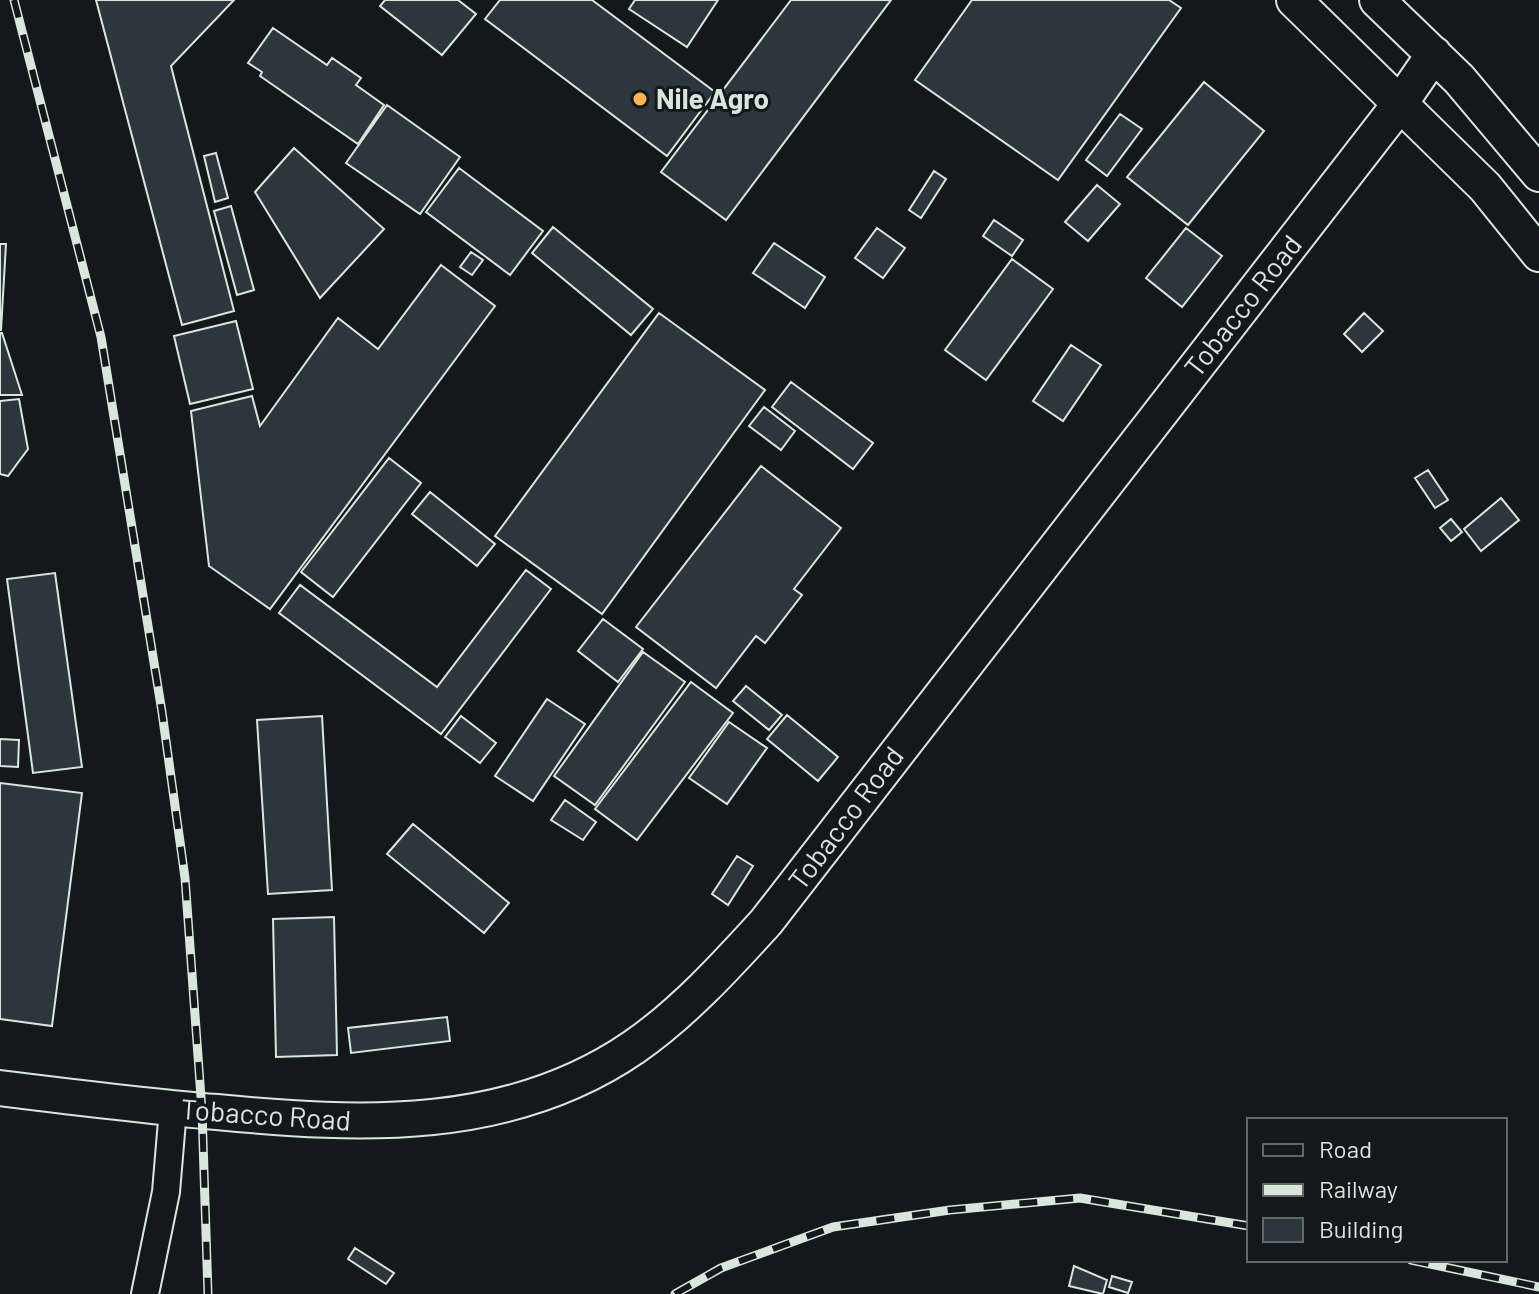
<svg xmlns="http://www.w3.org/2000/svg" width="1539" height="1294" font-family="Barlow,sans-serif">
	<style>
		.building { fill: #2c363c; stroke: #d8e6dc; stroke-width: 2 }
		.lines { fill: none; stroke-linecap: round; stroke-linejoin: round }
		.minor-casing { stroke: #d8e6dc; stroke-width: 30 }
		.tertiary-casing { stroke: #d8e6dc; stroke-width: 38 }
		.minor { stroke: #14181c; stroke-width: 26 }
		.tertiary { stroke: #14181c; stroke-width: 34 }
		.rail-casing { stroke: #d8e6dc; stroke-width: 9 }
		.rail { stroke: #14181c; stroke-width: 6; stroke-dasharray: 18; stroke-linecap: butt }
		.poi-dot { fill: #ffb74d; stroke: #14181c; stroke-width: 3 }
		.labels { text-anchor: middle; stroke-width: 6; stroke-linejoin: round; paint-order: stroke }
		.poi-label { font-size: 28px; font-weight: bold; fill: #d8e6dc; stroke: #14181c; text-anchor: start }
		.street-label { font-size: 28px; fill: #d8e6dc; stroke: #14181c }
	</style>
	<rect width="100%" height="100%" fill="#14181c"/>
	<path class="building" d="M96 0H234L171 66 234 311 182 325Z
		M385 0H458L476 14 442 55 380 6Z
		M500 0H592L715 92 667 156 485 19Z
		M635 0H718L687 47 629 9Z
		M791 0H891L726 220 661 172Z
		M972 0H1169L1181 8 1058 180 915 80Z
		M273 28 327 65 332 58 361 78 356 85 384 105 358 144 260 76 262 72 248 63Z
		M1204 82 1264 131 1188 225 1127 177Z
		M387 105 460 157 420 214 346 163Z
		M1120 114 1142 129 1107 176 1086 160Z
		M294 148 384 229 320 298 255 192Z
		M216 153 228 198 215 202 204 156Z
		M459 168 543 231 510 275 426 212Z
		M934 171 946 179 921 218 909 210Z
		M1097 185 1120 204 1088 241 1065 222Z
		M231 206 254 290 237 295 214 211Z
		M994 220 1023 240 1012 256 983 236Z
		M553 227 653 309 631 335 532 253Z
		M877 228 905 248 883 278 855 258Z
		M1186 228 1222 256 1182 307 1146 278Z
		M774 243 825 277 805 308 753 273Z
		M0 244H6L1 330H0Z
		M471 252 483 260 472 275 460 267Z
		M1012 259 1053 289 986 380 945 350Z
		M441 265 495 306 270 609 209 566 191 411 252 396 260 426 338 318 378 349Z
		M659 313 765 390 602 614 495 536Z
		M1364 313 1383 331 1362 352 1344 334Z
		M236 321 253 389 190 404 174 336Z
		M0 333H2L22 395H0Z
		M1071 345 1101 365 1063 421 1033 401Z
		M791 382 873 443 853 469 772 407Z
		M19 399 28 449 8 476 0 474V401Z
		M764 407 795 431 781 450 749 426Z
		M389 458 421 483 333 597 301 572Z
		M761 466 841 528 794 589 802 595 765 643 756 636 716 688 636 627Z
		M1428 470 1448 500 1435 508 1415 478Z
		M430 492 495 544 477 566 412 514Z
		M1501 498 1519 520 1481 551 1464 529Z
		M1451 519 1462 532 1451 541 1440 528Z
		M526 570 551 589 441 734 279 613 300 585 437 687Z
		M55 573 82 767 33 773 7 579Z
		M603 619 643 649 618 682 578 651Z
		M643 652 685 682 595 805 554 776Z
		M691 682 733 713 637 840 595 809Z
		M746 686 782 715 769 730 733 701Z
		M547 699 585 724 533 801 495 776Z
		M787 715 838 757 818 781 767 739Z
		M322 716 332 890 268 894 257 720Z
		M461 716 496 743 480 763 445 737Z
		M729 722 767 748 727 804 689 778Z
		M0 739 19 740 18 767 0 766Z
		M0 783 82 793 52 1026 0 1019Z
		M565 800 596 822 583 840 551 820Z
		M413 824 509 903 484 933 387 854Z
		M737 856 753 866 728 905 712 894Z
		M334 917 337 1055 276 1057 273 919Z
		M447 1017 450 1041 351 1053 348 1028Z
		M355 1248 394 1273 386 1284 348 1259Z
		M1074 1266 1107 1280 1103 1294 1069 1286Z
		M1112 1276 1132 1282 1128 1293 1109 1287Z"/>
	<g class="lines">
		<defs>
			<path id="minor" d="M145 1294 166 1192 173 1109"/>
			<path id="tertiary" d="M1294 0 1485 187 1539 254
				M1377 0 1459 79 1539 174
				M0 1088C72 1097 144 1106 217 1112 360 1126 509 1133 634 1047 683 1013 726 966 766 922L1399 105 1434 54"/>
		</defs>
		<use href="#minor" class="minor-casing"/>
		<use href="#tertiary" class="tertiary-casing"/>
		<use href="#minor" class="minor"/>
		<use href="#tertiary" class="tertiary"/>
		<defs>
			<path id="rail" d="M14 0 101 337 162 712 185 878 202 1111 208 1294
				M1411 1260 1539 1287
				M675 1294 721 1268 833 1227 950 1210 1080 1198 1249 1226"/>
		</defs>
		<use href="#rail" class="rail-casing"/>
		<use href="#rail" class="rail"/>
	</g>
	<circle class="poi-dot" cx="640" cy="99" r="8"/>
	<g class="labels">
		<g class="poi-label">
			<text x="656" y="109">Nile Agro</text>
		</g>
		<g class="street-label">
			<text transform="translate(1243 306) rotate(-52)" y="10">Tobacco Road</text>
			<text transform="translate(846 818) rotate(-53)" y="10">Tobacco Road</text>
			<text transform="translate(266 1115) rotate(4)" y="10">Tobacco Road</text>
		</g>
	</g>
	<rect x="1247" y="1118" width="260" height="144" fill="#14181c" stroke="#626a69" stroke-width="2"/>
	<rect x="1263" y="1144" width="40" height="12" fill="#14181c" stroke="#626a69" stroke-width="2"/>
	<text x="1319" y="1158" font-size="24" fill="#d8e6dc">Road</text>
	<rect x="1263" y="1184" width="40" height="12" fill="#d8e6dc" stroke="#626a69" stroke-width="2"/>
	<text x="1319" y="1198" font-size="24" fill="#d8e6dc">Railway</text>
	<rect x="1263" y="1218" width="40" height="24" fill="#2c363c" stroke="#626a69" stroke-width="2"/>
	<text x="1319" y="1238" font-size="24" fill="#d8e6dc">Building</text>
</svg>
